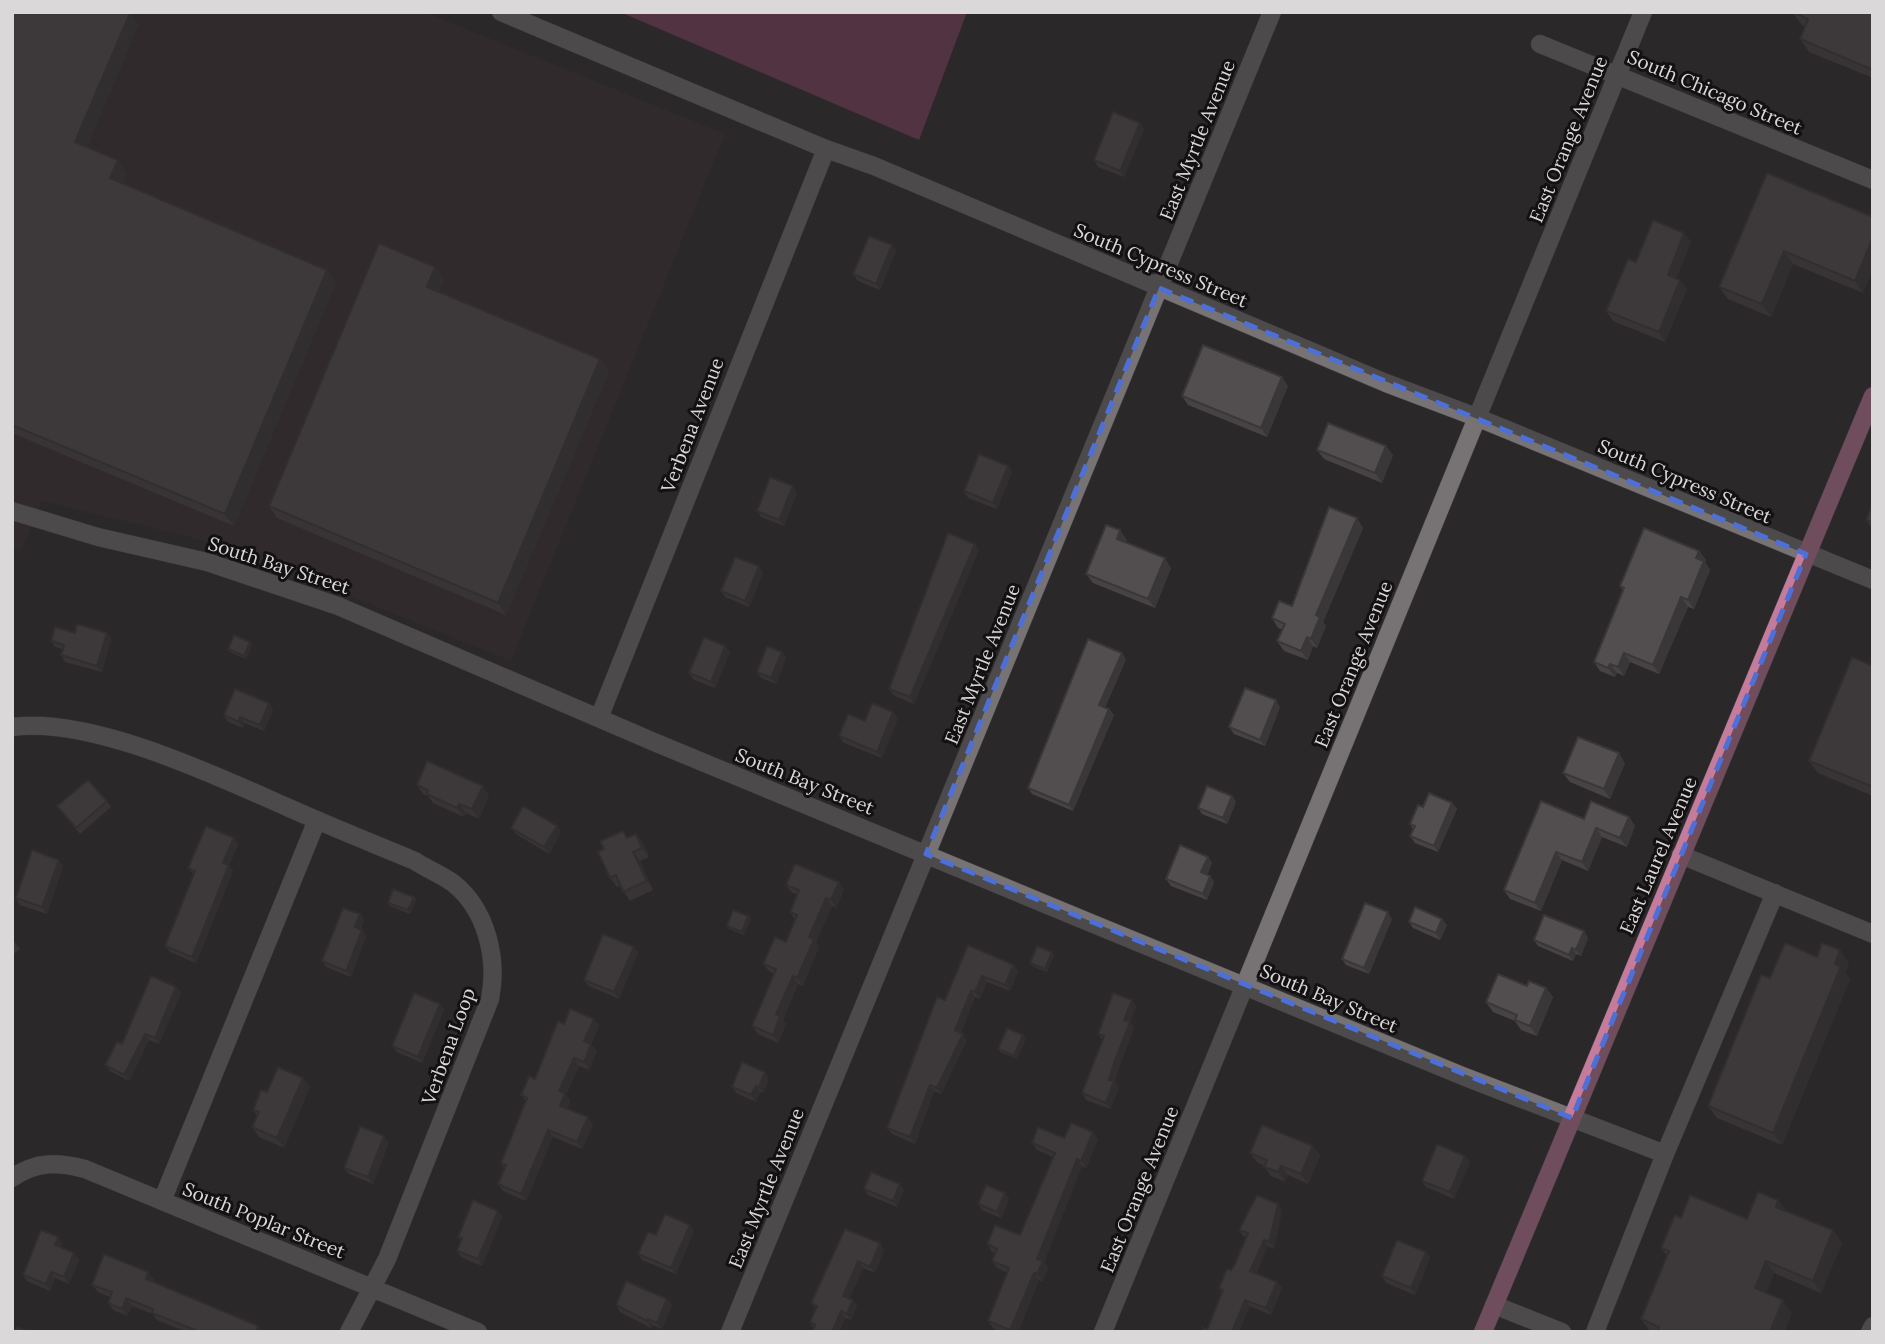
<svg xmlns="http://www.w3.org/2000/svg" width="1885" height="1344" font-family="Lora,serif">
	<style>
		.built { fill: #372d31 }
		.forest { fill: #7f415d }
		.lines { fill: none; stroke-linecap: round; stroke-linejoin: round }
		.minor-casing { stroke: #484546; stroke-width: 19 }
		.primary-casing { stroke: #484546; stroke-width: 19 }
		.minor { stroke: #777375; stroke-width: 18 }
		.primary { stroke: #c47b9c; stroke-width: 18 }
		.wall { fill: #474344 }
		.shaded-wall { fill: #393737 }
		.building { fill: #524e4f; stroke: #393737; stroke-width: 2 }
		.marked { fill: none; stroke: #4c70d8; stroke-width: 5; stroke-dasharray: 14 9; stroke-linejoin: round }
		.labels { text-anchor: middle; stroke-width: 6; stroke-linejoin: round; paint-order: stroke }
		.street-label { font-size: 19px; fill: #dbd8d9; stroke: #131112 }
	</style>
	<rect width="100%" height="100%" fill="#2b2829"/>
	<path class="built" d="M12 12H424L725 134 511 661 227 546 42 501 21 551 12 547Z"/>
	<path class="forest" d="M620 12H967L919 140Z"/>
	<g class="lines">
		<defs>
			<path id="minor" d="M501 12 826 149 874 166 1386 383 1476 417 1873 580
				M1540 44 1873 180
				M12 511 98 537 207 562 338 606 654 742 1086 921 1465 1077 1665 1154
				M599 718 826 149
				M12 727C91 716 214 775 287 807 329 826 372 843 415 861 427 869 442 875 453 883 487 910 498 959 490 999L387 1259 349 1332
				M1681 855 1873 934
				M12 1178C36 1161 58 1162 85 1169L478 1332
				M162 1201 317 820
				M1494 1305 1562 1332
				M730 1332 1272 12
				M1103 1332 1643 12
				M1595 1332 1665 1154 1775 893
				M1870 1332 1873 1326"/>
			<path id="primary" d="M1483 1332 1873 396"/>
		</defs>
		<use href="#minor" class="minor-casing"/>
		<use href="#primary" class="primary-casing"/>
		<use href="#minor" class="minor"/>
		<use href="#primary" class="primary"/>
	</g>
	<path class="wall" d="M12 12 130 13 138 25 87 147 127 173 122 183 336 282 234 526 12 433Z
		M1873 12V78L1809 52 1800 39 1805 27 1802 25 1793 13Z
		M1140 123 1144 129 1124 177 1098 167 1094 160Z
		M1767 173 1873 217 1863 293 1793 264 1771 317 1728 299 1719 287Z
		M1684 233 1691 242 1676 278 1680 280 1687 289 1665 342 1613 321 1606 311 1636 262Z
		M892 245 896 251 880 290 858 281 853 274Z
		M435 267 444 279 439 291 600 359 609 371 506 615 277 518 269 506Z
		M1288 386 1267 437 1188 405 1182 396Z
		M1317 450 1393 455 1382 483 1324 459Z
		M1008 466 1012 472 997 509 968 498 964 491Z
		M797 493 784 526 761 517 757 511Z
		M1873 503V530L1866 520Z
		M1357 518 1363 528 1323 622 1326 626 1317 648 1313 646 1308 660 1284 651 1277 641 1282 629 1278 628 1272 618 1292 606Z
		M1127 540 1126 543 1171 568 1155 608 1093 583 1086 574Z
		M975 544 979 550 914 704 893 695 889 689Z
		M1699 551 1706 560 1705 562 1710 570 1694 609 1688 607 1659 674 1630 662 1624 676 1617 673 1615 677 1600 671 1594 662 1623 591 1620 586Z
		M759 566 763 573 749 607 725 597 721 591Z
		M75 633H107L111 639 102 672 65 662 61 655 62 649 55 647 51 641Z
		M252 645 246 659 230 652 228 649Z
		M730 652 715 688 694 680 689 673Z
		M782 652 786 658 776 684 761 678 757 672Z
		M1126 659 1105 707 1109 709 1114 715 1073 811 1032 794 1028 788Z
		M1873 666V796L1818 773 1809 761Z
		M1280 707 1265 746 1234 734 1229 727Z
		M273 710 264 731 245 723 243 728 228 722 224 715Z
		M893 712 898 718 882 758 844 743 839 736 865 721Z
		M1625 763 1610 799 1570 782 1563 773Z
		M417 785 489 795 479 819 466 813 464 817 433 803 428 796 423 794Z
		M1232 796 1236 802 1227 824 1202 814 1198 808Z
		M107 801 111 807 80 834 57 806Z
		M1452 803 1457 809 1438 852 1415 843 1410 836 1413 829 1410 824 1423 807Z
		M1629 817 1635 826 1627 847 1602 837 1588 871 1562 860 1541 911 1510 899 1504 890 1584 819Z
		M557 826 561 832 549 854 516 834 511 828Z
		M636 834 643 843 649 857 640 861 653 890 630 901 620 886 617 887 610 878 628 837Z
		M238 844 229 866 233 871 196 963 170 952 165 946 194 875 188 868Z
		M1208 857 1212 863 1207 875 1210 876 1214 882 1207 900 1171 886 1166 879Z
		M59 860 63 866 47 914 20 905 16 898Z
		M839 882 844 890 836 908 832 906 816 942 819 947 811 966 803 986 798 984 783 1020 786 1024 778 1043 758 1034 752 1026 774 974 769 971 763 964 786 942 795 920 790 912 797 895 791 892 786 885Z
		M414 897 416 900 410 914 390 906 388 903Z
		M360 914 364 920 361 929 366 936 351 977 326 967 322 961Z
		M748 916 751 919 744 935 729 929 727 926Z
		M1392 919 1369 974 1346 965 1342 959Z
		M1409 922 1447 925 1440 940 1413 928Z
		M1584 931 1588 938 1581 956 1576 954 1573 961 1538 946 1534 940Z
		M12 939 20 949 12 955Z
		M968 945 1018 971 1010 991 987 982 980 999 975 997 961 1033 967 1040 941 1094 934 1091 915 1144 892 1134 887 1128 945 1000Z
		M638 953 619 999 589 986 584 980Z
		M1054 955 1047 972 1032 966 1030 963Z
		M1817 957 1849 963 1845 972 1850 979 1782 1145 1717 1118 1708 1106 1770 978Z
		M1527 986 1546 988 1553 997 1537 1036 1521 1030 1515 1021 1493 1012 1486 1002Z
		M176 987 181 993 159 1044 149 1040 129 1081 110 1071 105 1065 122 1044Z
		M1132 1000 1136 1007 1130 1022 1134 1028 1118 1070 1115 1082 1119 1088 1110 1109 1086 1100 1082 1093 1102 1040 1098 1034Z
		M440 1004 444 1010 422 1063 397 1052 392 1046Z
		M599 1026 591 1044 597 1051 589 1070 579 1066 566 1095 570 1101 567 1109 588 1117 593 1125 582 1149 553 1137 526 1201 503 1191 498 1184 504 1168 501 1163 526 1101 521 1095 535 1079Z
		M1026 1038 1017 1059 1000 1052 998 1049Z
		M303 1078 310 1087 284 1148 259 1137 252 1127 257 1116 253 1110 267 1092Z
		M769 1079 763 1093 760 1092 756 1102 736 1093 732 1087Z
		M1098 1139 1086 1168 1082 1166 1044 1262 1048 1268 1042 1282 1039 1280 1018 1332H1001L993 1328 988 1321 1007 1273 997 1268 992 1261 996 1253 992 1252 987 1244 1020 1235 1053 1157 1037 1150 1032 1143Z
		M389 1142 373 1184 349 1174 344 1168Z
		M1313 1146 1320 1156 1308 1184 1288 1175 1285 1182 1271 1176 1264 1166 1257 1162 1250 1153Z
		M1470 1162 1454 1199 1426 1187 1422 1181Z
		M864 1189 904 1190 897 1207 868 1195Z
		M1005 1193 1009 1199 1001 1218 982 1210 978 1204Z
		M1778 1200 1786 1211 1833 1230 1842 1243 1821 1293 1774 1273 1766 1293 1792 1313 1784 1332 1650 1331 1641 1319 1667 1256 1661 1248 1681 1218 1747 1219Z
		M1282 1210 1274 1249 1268 1246 1256 1273 1277 1282 1282 1288 1271 1315 1250 1306 1207 1330 1222 1293 1219 1288 1235 1264 1246 1237 1243 1236 1239 1230Z
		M498 1211 502 1217 482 1266 461 1257 457 1251 461 1241 458 1237Z
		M845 1229 884 1250 875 1273 863 1268 849 1299 853 1300 857 1306 851 1320 845 1318 839 1332H812L813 1328 810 1322 816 1309 811 1303Z
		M694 1231 676 1274 642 1260 638 1254 656 1235Z
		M58 1237 62 1244 60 1248 79 1260 69 1284 55 1278 50 1291 27 1281 23 1275Z
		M1426 1252 1430 1258 1415 1295 1386 1283 1382 1276Z
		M154 1279 153 1282 262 1332H187L157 1320 153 1314 132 1306 127 1316 113 1310 108 1303 110 1297 98 1292 92 1285Z
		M667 1299 672 1305 662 1329 652 1325 651 1328 620 1312 616 1305Z"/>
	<path class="shaded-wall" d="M130 13 138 25 84 155 75 142Z
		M1140 123 1144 129 1124 177 1120 171Z
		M118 160 127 173 119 191 110 178Z
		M1684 233 1691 242 1674 284 1668 275Z
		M1873 237V270L1863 293 1855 281Z
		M892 245 896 251 880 290 876 284Z
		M1784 251 1793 264 1771 317 1762 304Z
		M435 267 444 279 436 299 427 287Z
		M327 270 336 282 234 526 225 514Z
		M1680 280 1687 289 1665 342 1659 332Z
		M600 359 609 371 506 615 498 603Z
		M1282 377 1288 386 1267 437 1261 428Z
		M1386 446 1393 455 1382 483 1375 473Z
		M1008 466 1012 472 997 509 993 503Z
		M793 486 797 493 784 526 779 520Z
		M1357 518 1363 528 1323 622 1326 626 1317 648 1311 639 1316 615Z
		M1120 530 1127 540 1123 548 1117 539Z
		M975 544 979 550 914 704 910 697Z
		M1699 551 1706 560 1705 562 1710 570 1694 609 1688 600 1696 558Z
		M1165 558 1171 568 1155 608 1148 599Z
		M759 566 763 573 749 607 745 601Z
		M1681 597 1688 607 1659 674 1653 665Z
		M107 633 111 639 102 672 97 666Z
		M1307 637 1313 646 1308 660 1301 651Z
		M250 642 252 645 246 659 244 656Z
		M725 646 730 652 715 688 711 682Z
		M782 652 786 658 776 684 771 678Z
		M1122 653 1126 659 1104 711 1099 705Z
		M1624 653 1630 662 1624 676 1618 667Z
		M1610 664 1617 673 1615 677 1608 668Z
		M1276 700 1280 707 1265 746 1260 740Z
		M269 703 273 710 264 731 260 725Z
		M1109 709 1114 715 1073 811 1069 805Z
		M893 712 898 718 882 758 877 752Z
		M240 717 245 723 243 728 239 722Z
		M1619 753 1625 763 1610 799 1604 789Z
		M483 786 489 795 479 819 472 809Z
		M1232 796 1236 802 1227 824 1223 818Z
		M1452 803 1457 809 1438 852 1434 846Z
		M459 804 466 813 464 817 457 808Z
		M1629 817 1635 826 1627 847 1620 838Z
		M557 826 561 832 549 854 544 847Z
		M1596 828 1602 837 1588 871 1582 862Z
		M636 834 643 843 649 857 642 848Z
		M234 838 238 844 229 866 233 871 196 963 192 957 223 863Z
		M633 852 640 861 653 890 647 881Z
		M1556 852 1562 860 1541 911 1535 903Z
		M1208 857 1212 863 1206 879 1201 872Z
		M59 860 63 866 47 914 42 907Z
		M1210 876 1214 882 1207 900 1203 894Z
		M839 882 844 890 836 908 831 900Z
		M414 897 416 900 410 914 408 910Z
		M826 898 832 906 816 942 819 947 803 986 797 978 809 937Z
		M1388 912 1392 919 1369 974 1364 968Z
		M360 914 364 920 359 933 355 927Z
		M748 916 751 919 744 935 742 932Z
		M1442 919 1447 925 1440 940 1436 933Z
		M362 930 366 936 351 977 346 971Z
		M1584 931 1588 938 1581 956 1576 950Z
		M634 947 638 953 619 999 614 992Z
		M1572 948 1576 954 1573 961 1569 955Z
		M1840 950 1849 963 1845 972 1850 979 1782 1145 1773 1133Z
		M1052 952 1054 955 1047 972 1045 969Z
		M1014 965 1018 971 1010 991 1005 985Z
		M793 976 798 984 783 1020 786 1024 778 1043 773 1035 776 1014Z
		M982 976 987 982 980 999 975 992Z
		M176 987 181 993 159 1044 155 1038Z
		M1546 988 1553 997 1537 1036 1530 1026Z
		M971 991 975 997 959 1037 955 1030Z
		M1132 1000 1136 1007 1130 1022 1134 1028 1118 1070 1115 1082 1119 1088 1110 1109 1106 1103 1109 1080 1124 1020Z
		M440 1004 444 1010 422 1063 418 1057Z
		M594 1019 599 1026 590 1048 584 1041Z
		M145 1034 149 1040 129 1081 124 1075Z
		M963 1034 967 1040 941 1094 937 1088Z
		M1023 1035 1026 1038 1017 1059 1014 1056Z
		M591 1044 597 1051 589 1070 584 1062Z
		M574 1058 579 1066 566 1095 570 1101 565 1113 560 1106 559 1091Z
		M765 1072 769 1079 763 1093 759 1087Z
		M303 1078 310 1087 284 1148 277 1138Z
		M930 1085 934 1091 915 1144 910 1137Z
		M756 1086 760 1092 756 1102 751 1095Z
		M588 1117 593 1125 582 1149 577 1142Z
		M548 1130 553 1137 526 1201 521 1194Z
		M1093 1132 1098 1139 1086 1168 1081 1161Z
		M384 1136 389 1142 373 1184 368 1177Z
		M1313 1146 1320 1156 1308 1184 1301 1174Z
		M1465 1156 1470 1162 1454 1199 1450 1192Z
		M1077 1159 1082 1166 1044 1262 1048 1268 1042 1282 1037 1274V1259Z
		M1281 1166 1288 1175 1285 1182 1278 1172Z
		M900 1184 904 1190 897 1207 893 1201Z
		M1005 1193 1009 1199 1001 1218 997 1212Z
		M1778 1200 1787 1212 1776 1207Z
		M1278 1204 1282 1210 1274 1249 1269 1242Z
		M498 1211 502 1217 482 1266 478 1259Z
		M690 1225 694 1231 676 1274 671 1268Z
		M1833 1230 1842 1243 1821 1293 1813 1281Z
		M58 1237 62 1244 59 1252 55 1245Z
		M1264 1240 1268 1246 1255 1277 1250 1271Z
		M880 1243 884 1250 875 1273 870 1267Z
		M1426 1252 1430 1258 1415 1295 1411 1288Z
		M74 1253 79 1260 69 1284 64 1277Z
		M858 1261 863 1268 848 1302 843 1296Z
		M1766 1261 1774 1273 1763 1301 1755 1288Z
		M51 1272 55 1278 50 1291 46 1284Z
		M148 1272 154 1279 151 1286 146 1279Z
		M1034 1273 1039 1280 1018 1332H1011L1010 1330Z
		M1277 1282 1282 1288 1271 1315 1266 1308Z
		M126 1298 132 1306 127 1316 122 1309Z
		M667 1299 672 1305 662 1329 657 1323Z
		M853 1300 857 1306 851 1320 847 1314Z
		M1245 1300 1250 1306 1239 1332H1232Z
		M1783 1300 1792 1313 1784 1332H1770Z
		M841 1311 845 1318 839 1332H832Z
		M648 1319 652 1325 651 1328 647 1321Z
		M258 1326 262 1332H256Z"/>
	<path class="building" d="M12 12 130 13 75 142 118 160 110 178 327 270 225 514 12 425Z
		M1793 12H1873V70L1800 39 1808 19Z
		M1113 112 1140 123 1120 171 1094 160Z
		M1767 173 1873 217V237L1855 281 1784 251 1762 304 1719 287Z
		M1653 220 1684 233 1668 275 1680 280 1659 332 1606 311 1628 259 1636 262Z
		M869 236 892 245 876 284 853 274Z
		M379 243 435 267 427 287 600 359 498 603 269 506Z
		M1203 345 1282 377 1261 428 1182 396Z
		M1328 423 1386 446 1375 473 1317 450Z
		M979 454 1008 466 993 503 964 491Z
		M770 477 793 486 779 520 757 511Z
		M1873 503V523L1866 520Z
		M1329 507 1357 518 1316 615 1320 617 1311 639 1307 637 1301 651 1277 641 1285 624 1272 618 1279 601 1292 606Z
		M1106 525 1120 530 1117 539 1165 558 1148 599 1086 574Z
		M1644 528 1699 551 1696 558 1704 561 1688 600 1681 597 1653 665 1624 653 1618 667 1610 664 1608 668 1594 662 1624 588 1620 586Z
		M948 533 975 544 910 697 889 689Z
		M735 557 759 566 745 601 721 591Z
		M77 624 107 633 97 666 61 655 64 645 51 641 55 627 75 633Z
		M234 635 250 642 244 656 228 649Z
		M704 637 725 646 711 682 689 673Z
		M1088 639 1122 653 1099 705 1109 709 1069 805 1028 788Z
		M767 646 782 652 771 678 757 672Z
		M1852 657 1873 666V783L1871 786 1809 761Z
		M1245 688 1276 700 1260 740 1229 727Z
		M235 689 269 703 260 725 240 717 239 722 224 715Z
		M872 703 893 712 877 752 839 736 848 714 865 721Z
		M1578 737 1619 753 1604 789 1563 773Z
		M427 761 483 786 472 809 459 804 457 808 427 794 428 790 417 785Z
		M88 780 107 801 76 828 57 806Z
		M1207 786 1232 796 1223 818 1198 808Z
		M1429 793 1452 803 1434 846 1410 836 1415 826 1410 824 1418 805 1423 807Z
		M1541 801 1584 819 1591 801 1629 817 1620 838 1596 828 1582 862 1556 852 1535 903 1504 890Z
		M523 806 557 826 544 847 511 828Z
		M206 826 234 838 223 863 229 865 192 957 165 946 195 871 188 868Z
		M623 831 627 838 636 834 642 848 633 852 647 881 623 892 616 875 610 878 598 852 604 849 600 841Z
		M1180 845 1208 857 1201 872 1210 876 1203 894 1166 879Z
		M32 850 59 860 42 907 16 898Z
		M795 864 839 882 831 900 826 898 809 937 814 939 806 958 797 978 793 976 776 1014 780 1016 773 1035 752 1026 776 969 763 964 775 937 786 942 797 915 790 912 799 890 786 885Z
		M393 889 414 897 408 910 388 903Z
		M1365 903 1388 912 1364 968 1342 959Z
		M1415 907 1442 919 1436 933 1409 922Z
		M343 908 360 914 355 927 362 930 346 971 322 961Z
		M733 910 748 916 742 932 727 926Z
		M1544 915 1584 931 1576 950 1572 948 1569 955 1534 940Z
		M603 934 634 947 614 992 584 980Z
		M1785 943 1817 957 1822 943 1840 950 1835 964 1841 966 1773 1133 1708 1106 1761 975 1770 978Z
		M968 945 1014 965 1005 985 982 976 975 992 971 991 955 1030 963 1034 937 1088 930 1085 910 1137 887 1128 937 997 945 1000Z
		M1037 946 1052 952 1045 969 1030 963Z
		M1498 974 1527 986 1529 981 1546 988 1530 1026 1515 1020 1517 1015 1486 1002Z
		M151 976 176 987 155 1038 145 1034 124 1075 105 1065 117 1042 122 1044Z
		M414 993 440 1004 418 1057 392 1046Z
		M1113 993 1132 1000 1124 1020 1130 1022 1114 1063 1109 1080 1114 1081 1106 1103 1082 1093 1104 1036 1098 1034Z
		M570 1009 594 1019 584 1041 591 1044 584 1062 574 1058 559 1091 565 1093 560 1106 588 1117 577 1142 548 1130 521 1194 498 1184 506 1165 501 1163 527 1098 521 1095 529 1076 535 1079 558 1021 564 1024Z
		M1007 1028 1023 1035 1014 1056 998 1049Z
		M742 1062 765 1072 759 1087 756 1086 751 1095 732 1087Z
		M278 1067 303 1078 277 1138 252 1127 259 1112 253 1110 261 1090 267 1092Z
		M1071 1123 1093 1132 1081 1161 1077 1159 1037 1259 1043 1261 1037 1274 1034 1273 1010 1330 988 1321 1009 1268 992 1261 997 1249 987 1244 995 1225 1020 1235 1055 1153 1032 1143 1038 1127 1064 1138Z
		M1262 1125 1313 1146 1301 1174 1281 1166 1278 1172 1264 1167 1267 1160 1250 1153Z
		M360 1126 384 1136 368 1177 344 1168Z
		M1437 1144 1465 1156 1450 1192 1422 1181Z
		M871 1172 900 1184 893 1201 864 1189Z
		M986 1185 1005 1193 997 1212 978 1204Z
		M1758 1192 1778 1200 1776 1207 1833 1230 1813 1281 1766 1261 1755 1288 1783 1300 1770 1332H1657L1659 1327 1641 1319 1669 1251 1661 1248 1675 1215 1681 1218 1690 1195 1747 1219Z
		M1257 1195 1278 1204 1269 1242 1264 1240 1250 1271 1277 1282 1266 1308 1245 1300 1232 1332H1202L1203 1328 1207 1330 1223 1290 1219 1288 1227 1269 1231 1270 1235 1264 1248 1233 1239 1230Z
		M473 1200 498 1211 478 1259 457 1251 462 1238 458 1237Z
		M665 1214 690 1225 671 1268 638 1254 648 1232 656 1235Z
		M845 1229 880 1243 870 1267 858 1261 843 1296 853 1300 847 1314 841 1311 832 1332H812L815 1325 810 1322 817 1306 811 1303Z
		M41 1230 58 1237 55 1245 74 1253 64 1277 51 1272 46 1284 23 1275Z
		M1397 1240 1426 1252 1411 1288 1382 1276Z
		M104 1254 148 1272 146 1279 258 1326 256 1332H200L152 1313 153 1309 126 1298 122 1309 108 1303 112 1292 92 1285Z
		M626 1281 667 1299 657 1323 648 1319 647 1321 616 1305Z
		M17 1327 29 1332H14Z"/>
	<path d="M0 0H1885V1344H0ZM1159 288 1806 554 1572 1118 926 854Z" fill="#2b2829" fill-opacity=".55" fill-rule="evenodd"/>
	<path class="marked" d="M1159 288 1806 554 1572 1118 926 854Z"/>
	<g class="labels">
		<g class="street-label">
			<text transform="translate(1715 92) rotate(23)" y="7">South Chicago Street</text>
			<text transform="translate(1568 139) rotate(-68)" y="7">East Orange Avenue</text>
			<text transform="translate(1197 140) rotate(-68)" y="7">East Myrtle Avenue</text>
			<text transform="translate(1161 265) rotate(23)" y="7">South Cypress Street</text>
			<text transform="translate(692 425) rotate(-69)" y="7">Verbena Avenue</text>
			<text transform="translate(1685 481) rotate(23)" y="7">South Cypress Street</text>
			<text transform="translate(279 565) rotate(18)" y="7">South Bay Street</text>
			<text transform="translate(982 664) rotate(-68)" y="7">East Myrtle Avenue</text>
			<text transform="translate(1353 664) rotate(-68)" y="7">East Orange Avenue</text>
			<text transform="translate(805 781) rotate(22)" y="7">South Bay Street</text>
			<text transform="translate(1658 855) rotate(-67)" y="7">East Laurel Avenue</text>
			<text transform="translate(1329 998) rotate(23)" y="7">South Bay Street</text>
			<text transform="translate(448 1046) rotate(-70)" y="7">Verbena Loop</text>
			<text transform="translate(766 1188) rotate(-68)" y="7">East Myrtle Avenue</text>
			<text transform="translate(1139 1189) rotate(-68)" y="7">East Orange Avenue</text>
			<text transform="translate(264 1220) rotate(22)" y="7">South Poplar Street</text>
		</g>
	</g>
	<rect width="1885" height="1344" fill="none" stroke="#dbd8d9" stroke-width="28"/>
</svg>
